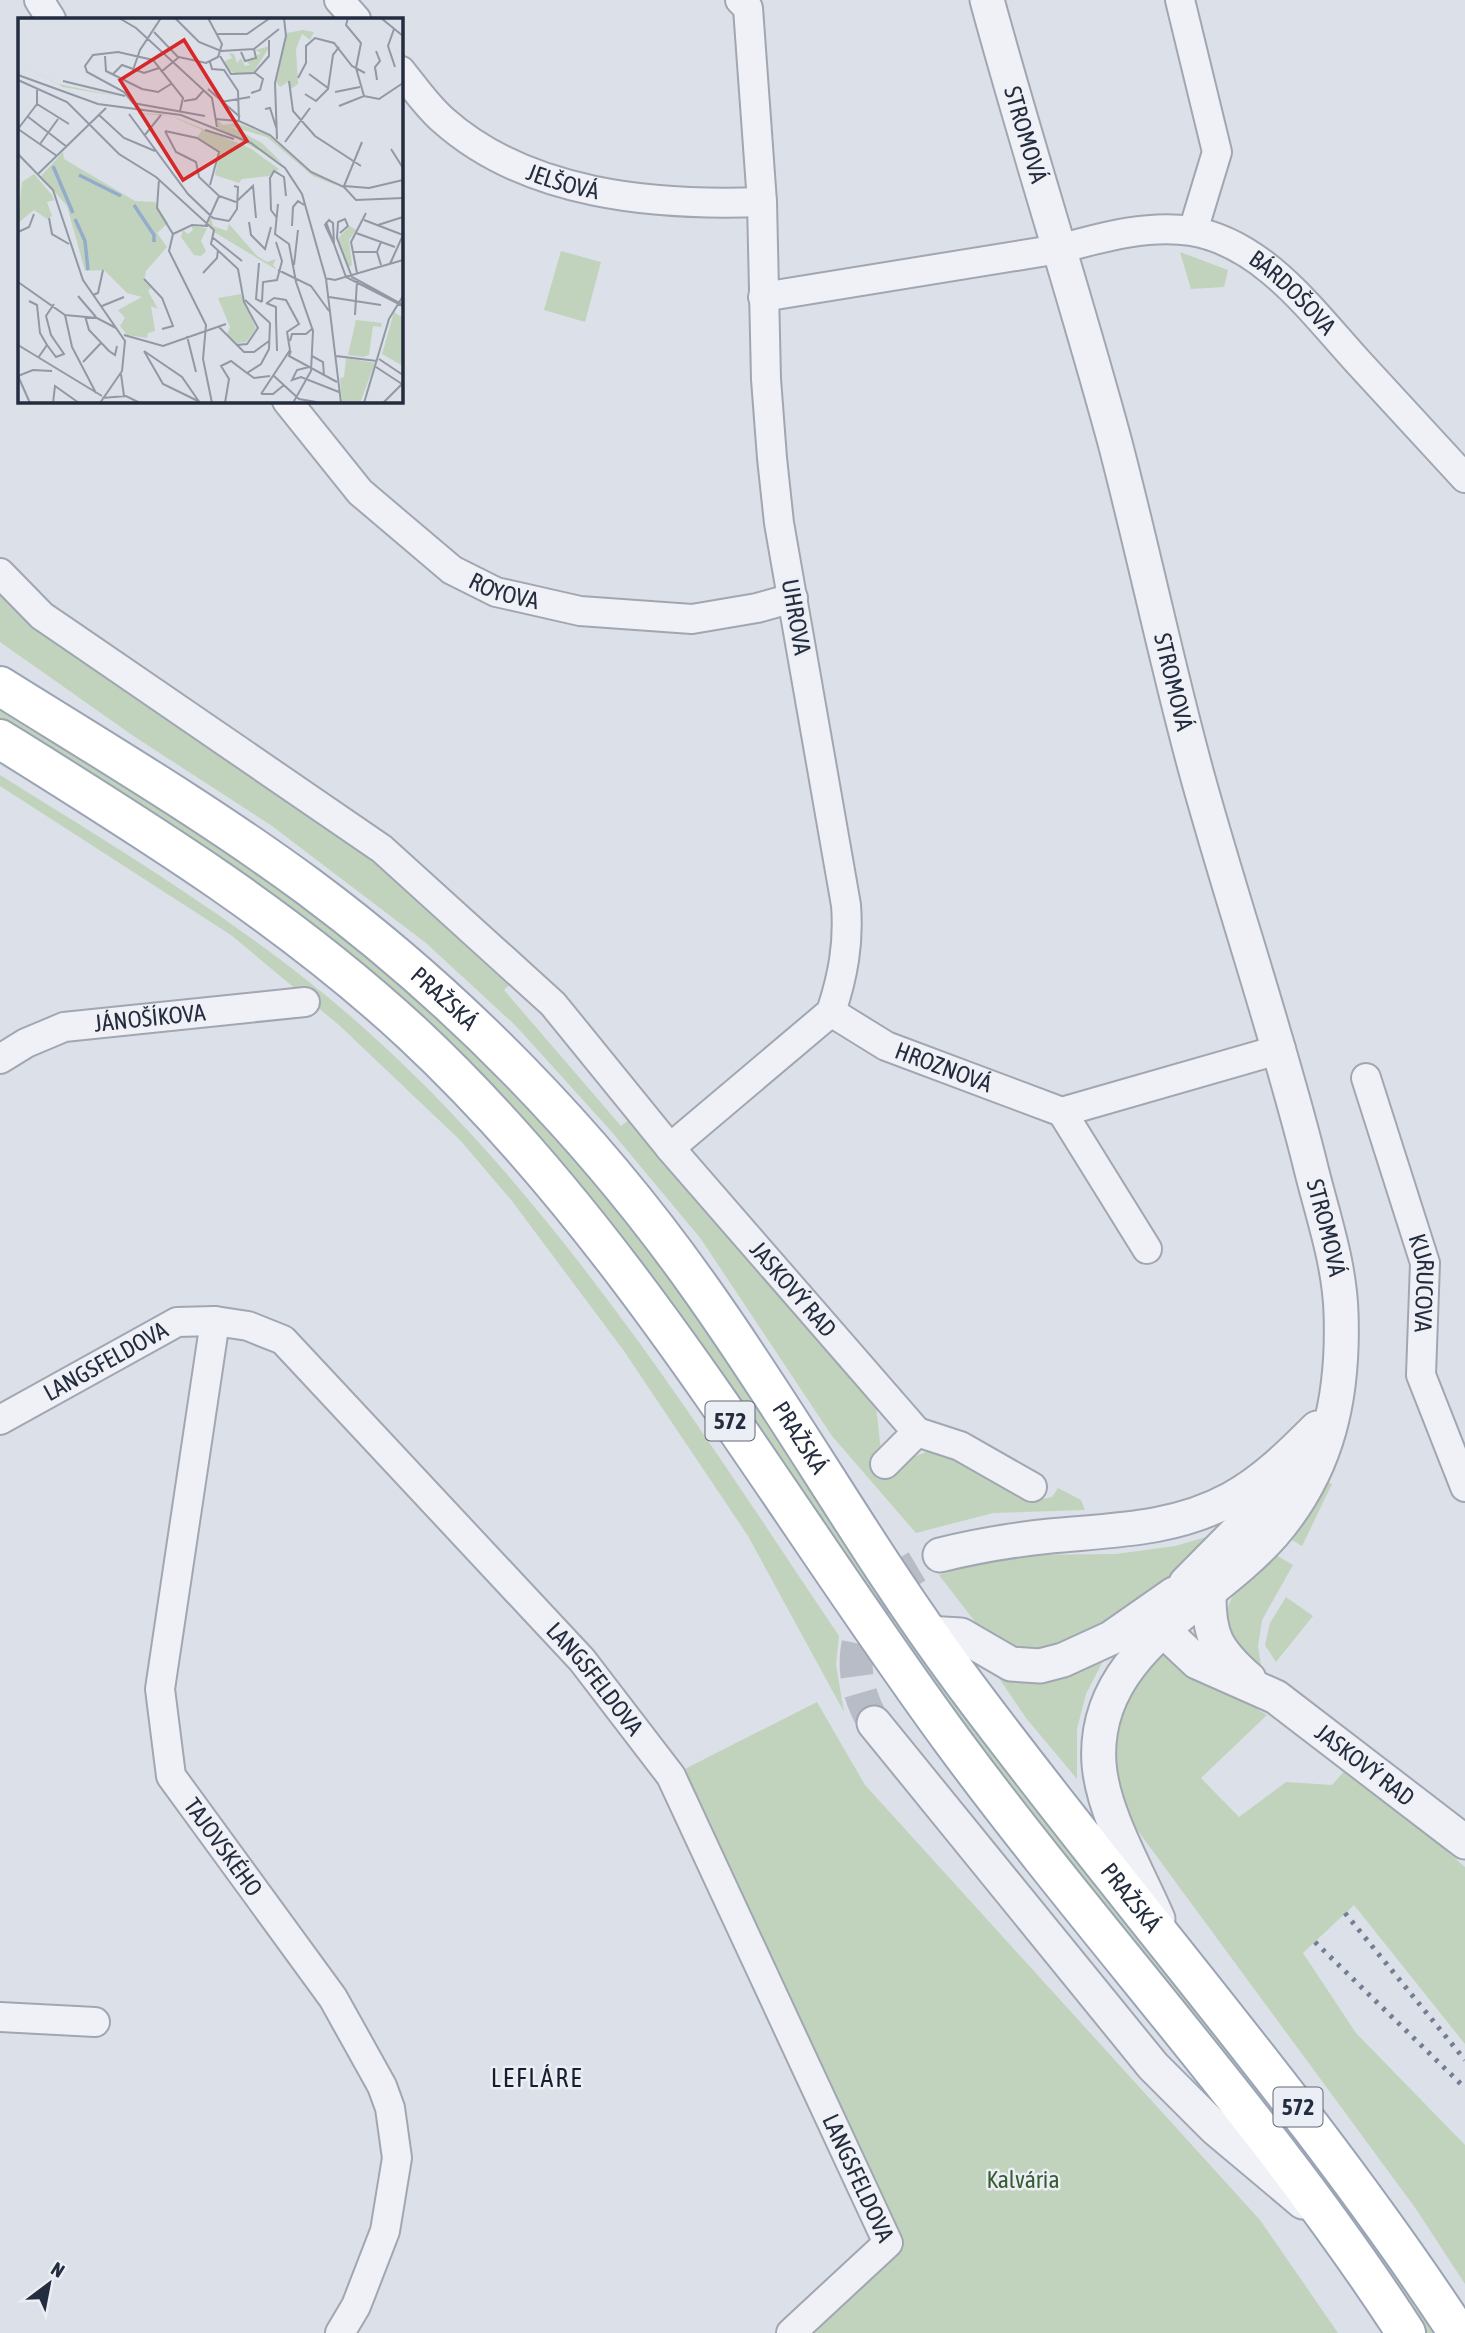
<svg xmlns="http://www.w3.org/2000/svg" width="1465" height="2333" font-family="'Asap Condensed',sans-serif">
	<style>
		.green { fill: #c1d3bc }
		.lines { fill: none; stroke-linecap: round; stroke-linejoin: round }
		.tertiary-tunnel { stroke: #b7bcc6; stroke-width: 33; stroke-dasharray: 33 17; stroke-linecap: butt }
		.minor-casing { stroke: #a1a7b2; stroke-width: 32 }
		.tertiary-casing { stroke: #a1a7b2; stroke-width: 37 }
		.primary-casing { stroke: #9aa4b5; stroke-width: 42 }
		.minor { stroke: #eff1f6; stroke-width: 28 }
		.tertiary { stroke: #eff1f6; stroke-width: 33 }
		.primary { stroke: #fff; stroke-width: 38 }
		.rail { stroke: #747e93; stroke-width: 5; stroke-dasharray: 3.5 7; stroke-linecap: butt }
		.labels { text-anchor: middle; stroke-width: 5; stroke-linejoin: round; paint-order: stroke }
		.shield { fill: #ebeff5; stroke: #606776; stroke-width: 2 }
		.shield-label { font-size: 23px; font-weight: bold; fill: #242d3f }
		.street-label { font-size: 24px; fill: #242d3f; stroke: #ebeff5 }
		.park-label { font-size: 24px; fill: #375c30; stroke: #ebeff5 }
		.neighbourhood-label { font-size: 26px; letter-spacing: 2px; fill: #171e30; stroke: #ebeff5 }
		.inset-river { fill: none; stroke: #93accc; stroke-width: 3.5 }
		.inset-road { fill: none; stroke: #9298a4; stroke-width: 2 }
		.view { fill: #d62828; fill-opacity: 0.15; stroke: #d62828; stroke-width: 3.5 }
		.inset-edge { fill: none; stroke: #242d3f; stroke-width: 3.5 }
	</style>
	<rect width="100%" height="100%" fill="#dce0e8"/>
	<path class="green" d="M561 251 601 262 585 322 544 310Z
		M1180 252 1228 270 1224 287 1191 289Z
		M0 586 55 636 373 861 516 979 504 990 621 1126 634 1116 876 1407 883 1468 937 1448 1033 1501 1052 1497 1058 1488 1081 1500 1085 1510 993 1513 916 1533 832 1436 701 1239 611 1131 516 1026 426 943 272 826 135 737 0 642Z
		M0 706 291 894 429 1006 519 1097 628 1220 1257 2079 1438 2333H1424L967 1735 565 1174 0 720Z
		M0 775C112 845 227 914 329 998 540 1173 688 1411 839 1636L836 1665 844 1712 748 1536 624 1351 512 1201 460 1140 340 1026 231 935 0 786Z
		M1328 1482 1332 1484 1302 1546 1287 1537Z
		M1224 1532 1116 1621 1030 1656 989 1640 939 1575 1011 1555 1116 1554 1175 1546Z
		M1269 1551 1293 1565 1262 1620 1258 1646 1261 1665C1199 1623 1232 1593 1269 1551Z
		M1286 1597 1313 1616 1276 1662 1265 1645 1270 1623Z
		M1156 1655 1167 1656 1267 1715 1201 1778 1239 1817 1286 1782 1332 1785 1348 1767 1465 1867V2044L1354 1905 1303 1953 1356 2033 1465 2145V2284L1416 2209 1130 1820 1113 1781V1714Z
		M1104 1659 1086 1694 1077 1729V1779L1026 1718 995 1672Z
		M817 1702 865 1785 1260 2220 1338 2333H791L888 2242 671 1776Z"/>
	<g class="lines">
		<path class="tertiary-tunnel" d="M874 1723C832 1653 868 1584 940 1555"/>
		<defs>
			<g id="minor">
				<path d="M39 0 51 19"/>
				<path d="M339 0 356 19"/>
				<path d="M1180 0 1217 152 1193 231"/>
				<path id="s1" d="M401 71C414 87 427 106 443 120 527 195 654 206 762 202"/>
				<path id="s2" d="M763 297 1059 249C1100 238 1148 224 1191 231 1264 243 1313 313 1360 364 1395 402 1430 440 1465 478"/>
				<path id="s3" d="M287 401 360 492 452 570 496 592 580 611 692 619 757 608 793 598"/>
				<path id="s4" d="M0 573 42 616 67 633 382 849 553 1004 670 1148 917 1432 960 1446 1032 1487"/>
				<path id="s5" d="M831 1012 886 1046 1062 1112 1281 1049"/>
				<path id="s6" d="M0 1059 26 1043 64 1027 305 1002"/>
				<path id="s7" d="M1366 1078 1425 1263 1421 1375 1465 1487"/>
				<path d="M1062 1112 1147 1249"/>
				<path d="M670 1148 831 1012C843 976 849 943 846 905L779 523 772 458 766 379 762 202 748 8 740 0"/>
				<path id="s8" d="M215 1321 160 1689 171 1776 333 1998 382 2086 390 2108 397 2158 385 2231 356 2306 340 2333"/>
				<path id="s9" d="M0 1420 177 1322 215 1321 248 1326 283 1340 582 1660 671 1776 888 2243 791 2333"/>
				<path d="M885 1464 917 1432"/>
				<path d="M0 2017 95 2022"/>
			</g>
			<g id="tertiary">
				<path id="s10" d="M987 0C1027 147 1074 292 1114 439 1143 549 1166 661 1196 771 1232 902 1276 1029 1309 1160 1321 1211 1339 1259 1341 1312 1344 1396 1329 1469 1273 1534 1210 1606 1091 1651 1099 1764 1103 1814 1138 1872 1158 1919"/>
				<path d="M940 1555C976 1546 1012 1540 1050 1536 1113 1530 1174 1530 1231 1499 1264 1481 1291 1454 1317 1428"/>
				<path d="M1186 1583 1291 1477"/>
				<path d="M1209 1591C1208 1635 1216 1650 1249 1679"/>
				<path id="s11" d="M1163 1630 1197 1662 1276 1697 1465 1842"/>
				<path d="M927 1633 961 1635 1011 1664 1040 1666 1063 1660 1111 1638 1174 1594 1193 1592"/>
				<path d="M874 1723 1153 2066 1215 2128 1303 2202"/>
			</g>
			<g id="primary">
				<path id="s12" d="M0 686C104 751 210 814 309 887 457 997 591 1134 698 1285 789 1412 865 1549 958 1675 1122 1897 1306 2102 1458 2333"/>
				<path d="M0 739C144 829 287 917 412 1033 631 1237 778 1504 954 1743 1101 1942 1271 2124 1406 2333"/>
			</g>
		</defs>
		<use href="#minor" class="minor-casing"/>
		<use href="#tertiary" class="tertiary-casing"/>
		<use href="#primary" class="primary-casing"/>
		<use href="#minor" class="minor"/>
		<use href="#tertiary" class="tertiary"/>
		<use href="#primary" class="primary"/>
		<path class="rail" d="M1345 1913 1465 2060
			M1315 1942 1465 2088"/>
	</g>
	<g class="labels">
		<g class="shield">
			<rect x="705.5" y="1401.5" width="49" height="39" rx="5"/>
			<rect x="1273.5" y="2087.5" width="49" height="39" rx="5"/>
		</g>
		<g class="shield-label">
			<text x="730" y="1429">572</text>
			<text x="1298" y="2115">572</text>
		</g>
		<g class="street-label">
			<text dy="8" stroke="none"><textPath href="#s10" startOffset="140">STROMOVÁ</textPath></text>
			<text dy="8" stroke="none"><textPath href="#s1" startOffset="201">JELŠOVÁ</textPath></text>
			<text dy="8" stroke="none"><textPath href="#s2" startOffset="555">BÁRDOŠOVA</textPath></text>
			<text dy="8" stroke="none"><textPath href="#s3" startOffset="294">ROYOVA</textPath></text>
			<text transform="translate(796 617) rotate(80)" y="8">UHROVA</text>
			<text dy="8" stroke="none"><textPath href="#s10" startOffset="707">STROMOVÁ</textPath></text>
			<text dy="8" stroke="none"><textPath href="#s12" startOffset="544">PRAŽSKÁ</textPath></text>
			<text dy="8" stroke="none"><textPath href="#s6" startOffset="158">JÁNOŠÍKOVA</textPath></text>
			<text dy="8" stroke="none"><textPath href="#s5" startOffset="126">HROZNOVÁ</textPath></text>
			<text dy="8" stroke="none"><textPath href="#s10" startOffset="1274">STROMOVÁ</textPath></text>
			<text dy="8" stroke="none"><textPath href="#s7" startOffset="214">KURUCOVA</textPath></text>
			<text dy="8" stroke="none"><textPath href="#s4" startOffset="1076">JASKOVÝ RAD</textPath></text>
			<text dy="8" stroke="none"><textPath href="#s9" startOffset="121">LANGSFELDOVA</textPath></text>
			<text dy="8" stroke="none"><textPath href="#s12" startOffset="1111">PRAŽSKÁ</textPath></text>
			<text dy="8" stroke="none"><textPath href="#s9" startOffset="772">LANGSFELDOVA</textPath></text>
			<text dy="8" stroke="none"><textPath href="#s11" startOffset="245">JASKOVÝ RAD</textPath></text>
			<text dy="8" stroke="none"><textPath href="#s8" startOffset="548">TAJOVSKÉHO</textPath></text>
			<text dy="8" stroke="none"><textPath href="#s12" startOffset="1678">PRAŽSKÁ</textPath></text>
			<text dy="8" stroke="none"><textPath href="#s9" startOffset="1339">LANGSFELDOVA</textPath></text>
		</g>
		<g class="park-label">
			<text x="1023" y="2188">Kalvária</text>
		</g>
		<g class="neighbourhood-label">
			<text x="537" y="2087">LEFLÁRE</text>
		</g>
	</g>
	<g transform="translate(18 18)">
		<rect width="385" height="385" fill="#dce0e8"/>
		<path d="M285 12 296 14 292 22 284 16 278 31 280 66 273 71 270 64 262 69 258 64 269 15ZM252 28 235 55 218 56 209 51 207 43 214 40 211 35 216 36 219 45 223 40 227 48 232 47 228 43 243 35 237 32ZM0 45 40 66 104 79 45 69ZM110 95 143 96 159 100 232 130 261 151 251 158 224 161 221 165 197 157 201 135 179 120 184 112 153 98ZM199 101 205 107 219 105 249 116 286 149 320 168 295 158 249 119 212 108 244 125 264 145 200 110ZM45 134 46 141 117 183 137 184 150 205 139 215 149 229 128 253 126 263 133 270 130 273 140 291 133 288 137 313 130 315 129 320 109 317 102 308 107 300 100 292 124 279 109 275 86 252 67 253 49 188 23 158ZM16 156 34 177 36 182 29 184 34 198 29 201 16 192 0 205 4 164ZM193 200 195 208 209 213 211 206 239 238 249 244 258 241 255 247 259 252 196 214 189 206ZM173 208 189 210 183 223 188 233 183 238 176 237 163 219 165 212 170 216 175 212ZM332 208 338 212 331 222 334 247 331 249 320 220ZM223 276 238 311 228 324 219 325 209 316 212 309 200 280ZM376 294 385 300V348L364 336ZM338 302 364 305 363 309 355 308 351 337 345 339 330 337ZM328 340 357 345 342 385H324L322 360 326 359Z" fill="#c1d3bc"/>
		<path class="inset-river" d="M35 148 55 195M61 157 103 178M116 187 136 217V224M57 201 67 223 70 252"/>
		<path class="inset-road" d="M101 0 118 10 194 80 199 109M157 0 181 24 203 33 236 31 261 11M201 0H229M330 0 328 7 343 25 338 50 346 78M363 0 385 18M376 11 370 28 377 49M136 14 160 39M199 16H229L252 0M358 33 362 43 357 49 359 62M223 34 227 43 238 40 236 31M87 38 88 53 124 71 140 74 153 66M202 38 213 56 236 55 251 38V22M192 44 194 51 206 52 220 73 221 103M115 52 122 32 143 0M143 54 161 39 188 45 200 39 204 26 190 0M95 56 104 47 126 55 141 50M291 56 310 70M0 57 80 86 163 97 233 125 267 150 284 176 308 261 323 385M280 60 288 45V28L297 20 316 25 334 48 347 55M0 62 49 84 101 136 138 159 196 212 193 226 220 251 226 284 240 310 229 326 218 327M45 63 107 78M271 63 275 93 297 118 343 148M190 71 222 99M317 74 342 69M233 75 242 72 245 61 237 55M287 76 298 83 310 71 315 37 321 29M166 83 178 81 186 72M203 84 232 79M19 86 51 106M321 88 346 78 361 81 385 65M247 91 252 90 259 112M162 93 165 80 135 42 100 34 75 37 67 48 69 54 106 74 115 85 187 98M111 96 170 176 195 200 211 203M81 97 106 120 137 133M9 98 49 129M197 101 221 103 252 117 293 154 326 169 338 182 385 180M0 111 39 138M0 111 19 86V72M187 112 216 121M147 113 158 134 178 144 181 159 201 178 218 184M147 113 179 120 201 134 192 167M126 118 143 97M259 121 257 65 268 18 266 0M267 124 292 90M22 126 40 101M373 131 385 150M0 136 35 172 65 262 107 323 104 353 82 385M20 156 88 90M141 161 139 190 155 216M326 168 351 170 385 162M326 168 344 124M218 184 235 168 238 200M260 186 257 216 271 226 278 264 295 313 293 353 275 385M31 200 34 216 51 226M259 200 253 192 252 160 256 153 266 159 268 178M311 202 315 205 316 226 307 207ZM346 202 385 217M211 203 219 191 220 169 216 168M231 204 233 217 247 231 253 209M308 204 328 259 385 288M188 207 201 178M360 207 385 199M190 208 174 207 155 216 151 233 188 307 185 341 194 385M274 208 275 189 280 183 286 187M0 214 11 209 16 196M322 215 330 208 327 201 320 204 319 220 334 259 385 287M338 215 377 229M194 219 224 243M334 234H359M241 245 238 281 244 284M372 246 385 217M276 247 280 212M363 247 359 234 363 224M260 252 293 268 311 293M185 255 199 240 200 232M339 255 333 224 348 195M307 260 317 262 385 242M126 261 144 280 155 308 144 311M0 264 47 297 79 300 98 310M75 277 80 275 85 252M60 278 78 299M311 279 363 287M227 282 252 305M11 283 19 287 22 315 29 327 20 340M244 284 245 264 259 262 264 243 258 224M248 285 258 289V301M84 288 106 279M47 297 54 329 78 375M337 297 339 263M67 298 71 312 91 333 97 337 99 328M258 301 259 333M201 309 226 334H236L251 323M106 317 145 328 208 306M169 318 178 354M272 323 274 316H288L295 310M0 327 84 378M29 327 38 339 46 336 33 317 28 298 36 286M126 333 145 366 182 384M126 333 164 359 182 385M273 333 271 338 319 364M294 338 305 344 306 358M318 338 359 343M361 341 385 357M65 344 83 325M291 349 279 352 274 362 283 359 321 374M358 349 384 366M229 355 236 360 252 358M103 356 106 378M0 358 15 352 34 353M0 358 12 385M256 358 281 381 304 385M243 376 272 332 269 314 281 306 268 282 256 280 249 285M243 376H255L266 367M84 380 108 378 122 385M35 385 37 368 61 385M207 385 211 361 203 348 213 343 229 355 243 346 251 331 252 305M346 385 371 301 385 278M365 385 385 365"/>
		<path class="view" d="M166 22 229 123 165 162 102 62Z"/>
		<rect width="385" height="385" class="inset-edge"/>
	</g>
	<g transform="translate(49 2284) rotate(32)" stroke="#ebeff5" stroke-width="5" paint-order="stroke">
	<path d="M0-5L12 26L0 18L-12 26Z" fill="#242d3f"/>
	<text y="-10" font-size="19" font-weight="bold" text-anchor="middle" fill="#242d3f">N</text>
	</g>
</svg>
